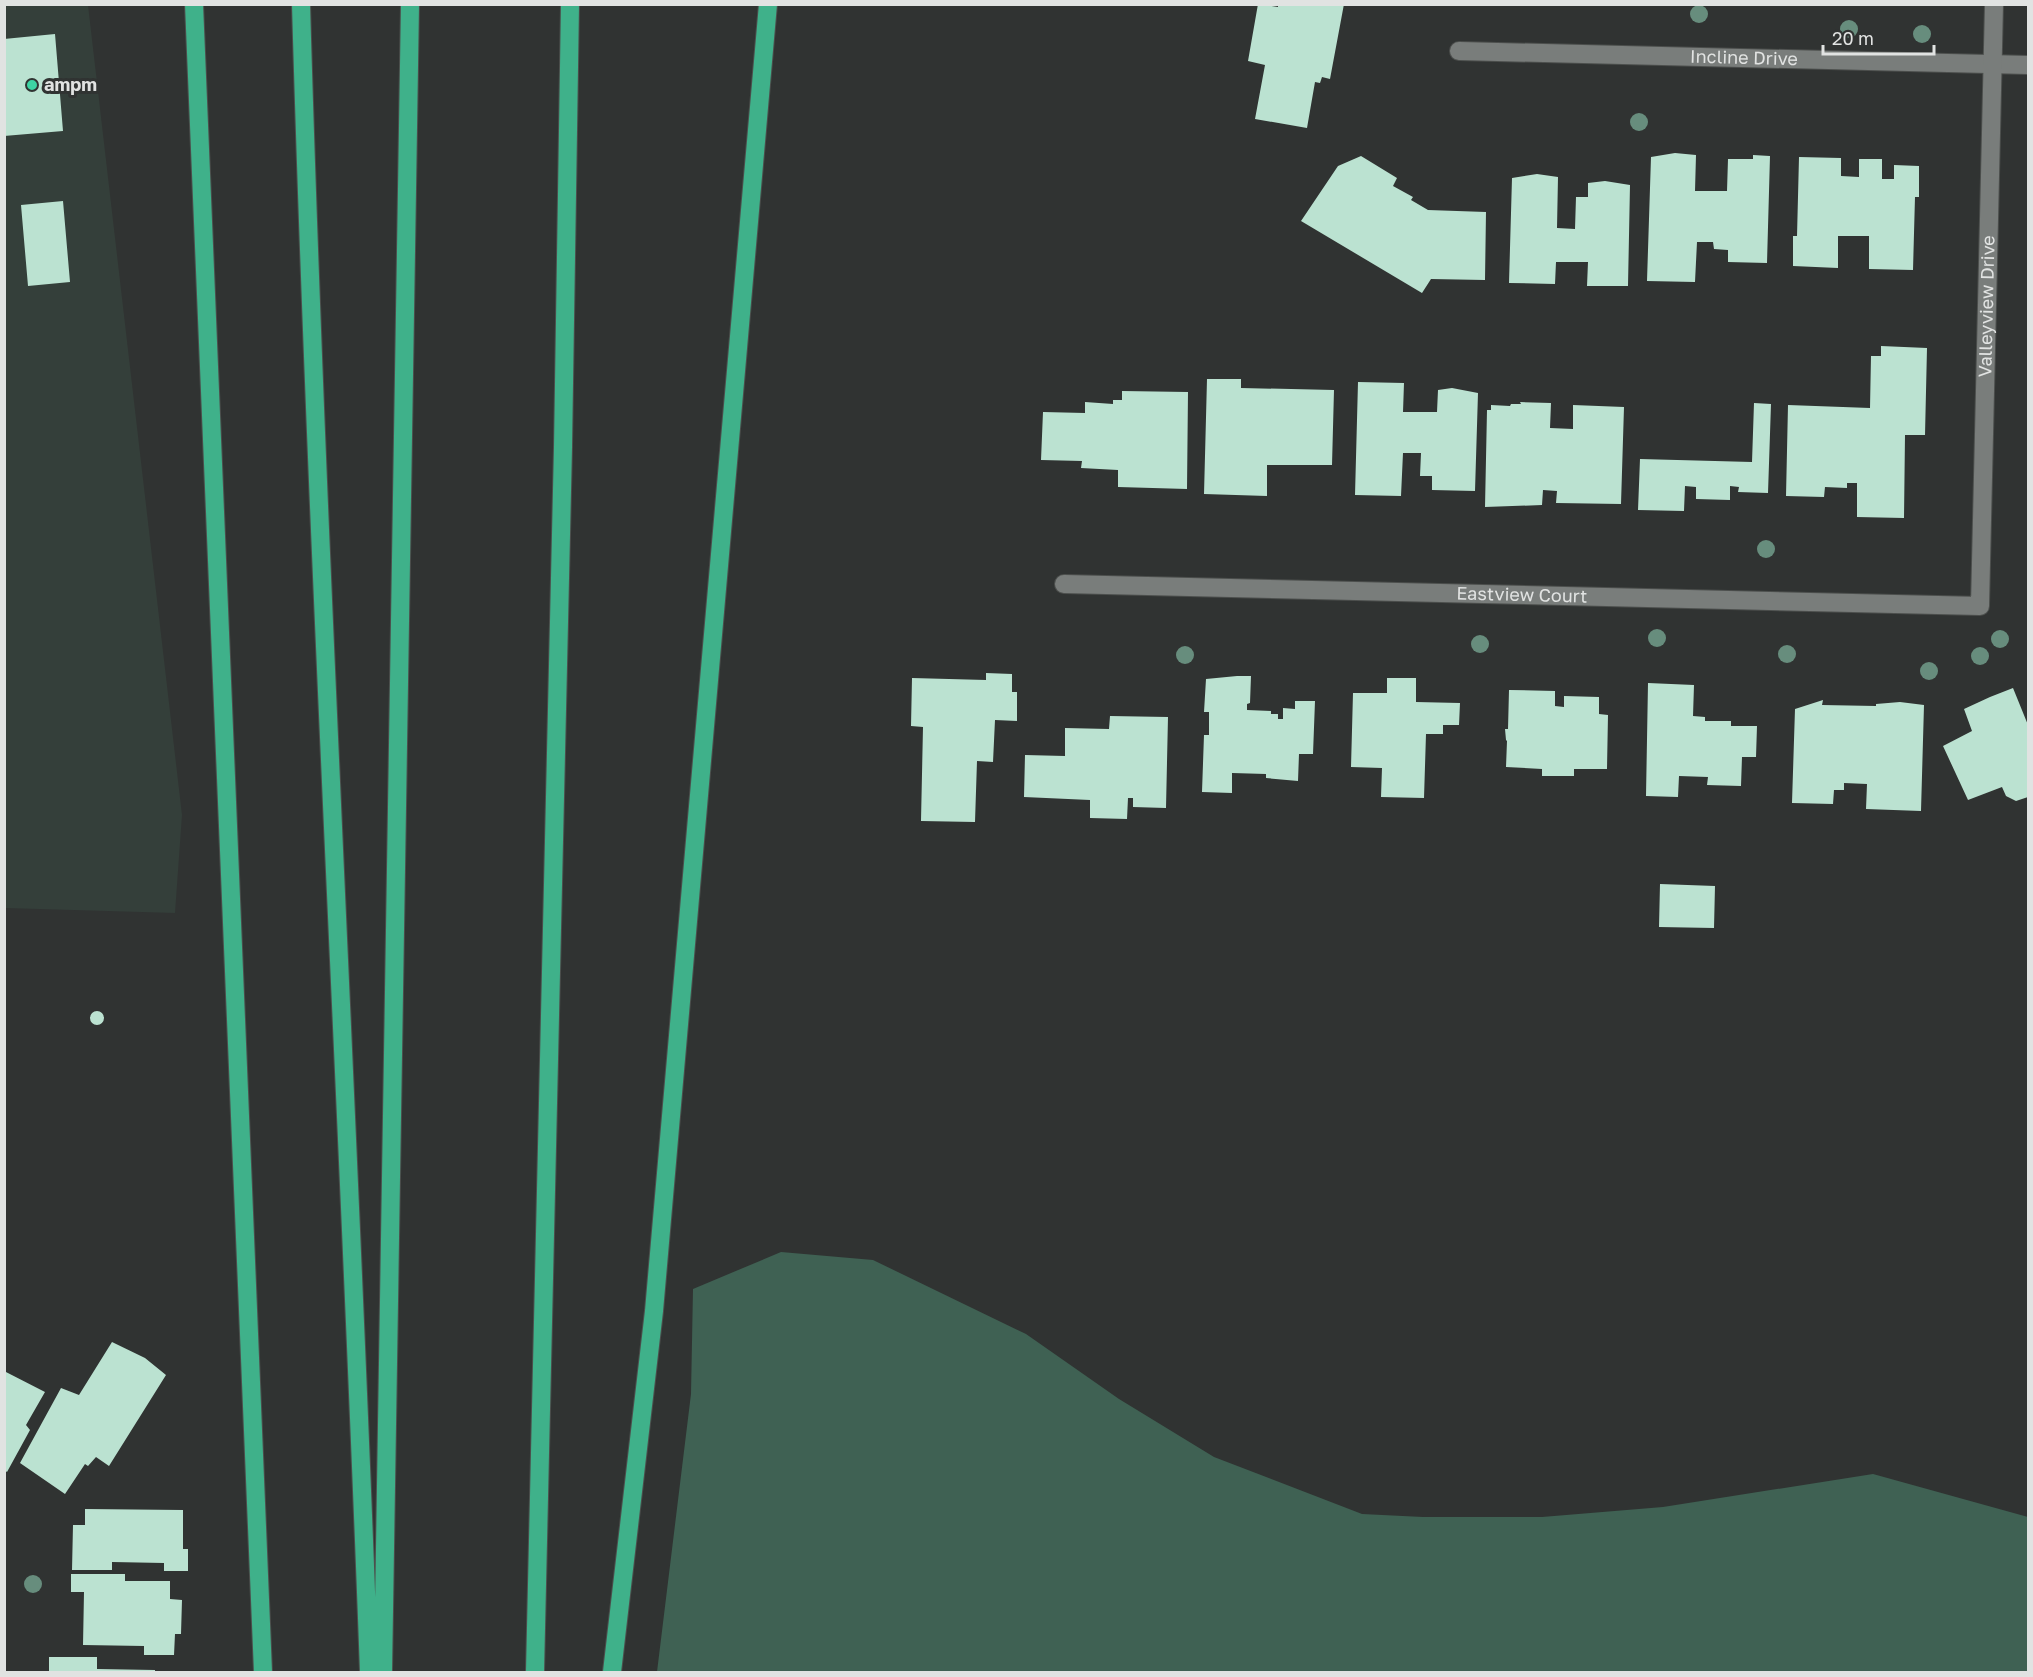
<svg xmlns="http://www.w3.org/2000/svg" width="2033" height="1677" font-family="'Golos Text',sans-serif">
	<style>
		.built { fill: #343f3a }
		.green { fill: #3f6153 }
		.building { fill: #bbe2d1 }
		.lines { fill: none; stroke-linecap: round; stroke-linejoin: round }
		.street-casing { stroke: #4c4f4d; stroke-width: 20 }
		.highway-casing { stroke: #4c4f4d; stroke-width: 20 }
		.street { stroke: #797d7b; stroke-width: 18 }
		.highway { stroke: #3fb18a; stroke-width: 18 }
		.tree { fill: #678d7d }
		.poi-dot { fill: #3dd4a3; stroke: #303332; stroke-width: 2 }
		.labels { text-anchor: middle; stroke-width: 6; stroke-linejoin: round; paint-order: stroke }
		.street-label { font-size: 18px; fill: #e1e3e2; stroke: #303332 }
		.poi-label { font-size: 18px; font-weight: bold; fill: #e1e3e2; stroke: #303332; text-anchor: start }
	</style>
	<rect width="100%" height="100%" fill="#303332"/>
	<path class="built" d="M5 5H88L182 815 175 913 5 908Z"/>
	<path class="green" d="M781 1252 873 1260 1026 1334 1119 1399 1214 1457 1362 1514 1423 1517H1542L1663 1507 1873 1474 2028 1517V1672H657L691 1394 693 1289Z"/>
	<path class="building" d="M1258 4 1278 7V4H1344L1330 79 1322 77 1320 83 1315 82 1307 128 1255 119 1265 65 1248 61Z
		M55 34 63 131 4 136V39Z
		M1675 153 1696 155 1695 191H1727L1728 159H1753V155L1770 156 1767 263 1728 262V250L1714 249 1713 242H1697L1695 282 1647 281 1651 157Z
		M1361 156 1397 178 1393 186 1413 197 1411 200 1428 210 1486 212 1485 280 1431 279 1422 293 1301 221 1338 166Z
		M1799 157 1841 158V176L1859 177V159H1882V179H1894V165L1919 166V197H1915L1913 270 1869 269V236H1838V268L1793 266V236H1797Z
		M1537 174 1558 177 1557 228 1575 229 1576 197H1588V183L1605 181 1630 185 1628 286H1587L1588 262H1556L1555 284 1509 283 1512 178Z
		M63 201 70 282 28 286 21 205Z
		M1881 346 1927 348 1925 435H1905L1904 518 1857 517V483H1847V488L1825 487 1824 497 1786 496 1788 405 1870 408 1871 356H1881Z
		M1207 379H1241V388L1334 390 1332 465H1267V496L1204 494Z
		M1358 382 1404 383 1403 412H1437L1438 390 1452 388 1478 393 1475 491 1432 490V476H1420L1421 453H1403L1401 496 1355 495Z
		M1122 391 1188 392 1187 489 1118 487V470L1081 468 1082 461 1041 460 1043 412 1085 413V402L1113 404V400H1122Z
		M1520 402 1551 403 1550 428 1573 429V405L1624 407 1621 504 1556 503 1557 491 1543 490 1542 505 1485 507 1487 410H1491V405L1510 406 1511 404H1521Z
		M1754 403 1771 404 1768 493 1738 492 1739 487 1730 486V500L1696 499V487L1685 486 1684 511 1638 510 1640 459 1752 462Z
		M986 673 1012 674V692H1017V721L995 720 993 762 977 761 975 822 921 821 923 727 911 726 912 678 986 680Z
		M1237 676H1251L1250 703 1247 704V710L1271 711V714H1278V719H1283V708L1295 709V701H1315L1313 754H1299L1298 781 1266 778V774L1232 773V793L1202 792 1204 735H1209V712H1204L1206 679Z
		M1387 678H1416V702L1460 703 1459 725H1443V734H1426L1424 798 1381 797 1382 768 1351 767 1353 693H1387Z
		M1648 683 1694 685 1693 716 1705 717V721H1731V726H1757L1756 757H1742L1741 786 1707 785 1708 777 1679 776 1678 797 1646 796Z
		M2013 688 2028 725V797L2016 801 2006 796 2002 787 1968 800 1943 746 1972 731 1964 709 1990 697Z
		M1509 690 1555 691V706L1564 707V696L1599 697V714L1608 715 1607 769H1574V776H1542V769L1506 767 1507 741 1506 740 1505 729H1508Z
		M1823 700 1822 705 1876 706V704L1900 702 1924 705 1921 811 1866 809 1867 784 1844 783V790H1834L1833 804 1792 803 1795 709Z
		M1110 716 1168 717 1166 808 1133 807V798H1128L1127 819 1090 818V800L1024 797 1025 755 1065 756V728L1109 729Z
		M1660 884 1715 886 1714 928 1659 927Z
		M90 1018a7 7 0 1 1 14 0a7 7 0 1 1-14 0Z
		M112 1342 145 1358 166 1375 109 1466 96 1457 88 1466 85 1464 65 1494 20 1463 61 1388 79 1395Z
		M4 1371 45 1392 26 1425 30 1430 7 1472 4 1470Z
		M85 1509 183 1510V1549H188V1571H164V1563L112 1562V1570H72L73 1525H85Z
		M71 1574H125V1581H170V1599L182 1600 181 1634H175L174 1655H144V1646L83 1645 84 1592H71Z
		M49 1657H97V1669L155 1670V1672H49Z"/>
	<g class="lines">
		<defs>
			<g id="street">
				<path id="s1" d="M1459 51 2028 65"/>
				<path id="s2" d="M1064 584 1980 606 1994 4"/>
			</g>
			<path id="highway" d="M194 4 263 1672
				M301 4C317 561 349 1116 369 1672
				M383 1672 410 4
				M535 1672 563 447 570 4
				M612 1672 654 1311 768 4"/>
		</defs>
		<use href="#street" class="street-casing"/>
		<use href="#highway" class="highway-casing"/>
		<use href="#street" class="street"/>
		<use href="#highway" class="highway"/>
	</g>
	<g class="tree">
		<circle cx="1699" cy="14" r="9"/>
		<circle cx="1849" cy="29" r="9"/>
		<circle cx="1922" cy="34" r="9"/>
		<circle cx="1639" cy="122" r="9"/>
		<circle cx="1766" cy="549" r="9"/>
		<circle cx="1657" cy="638" r="9"/>
		<circle cx="2000" cy="639" r="9"/>
		<circle cx="1480" cy="644" r="9"/>
		<circle cx="1787" cy="654" r="9"/>
		<circle cx="1185" cy="655" r="9"/>
		<circle cx="1980" cy="656" r="9"/>
		<circle cx="1929" cy="671" r="9"/>
		<circle cx="33" cy="1584" r="9"/>
	</g>
	<circle class="poi-dot" cx="32" cy="85" r="6"/>
	<g class="labels">
		<g class="street-label">
			<text dy="6" stroke="none"><textPath href="#s1" startOffset="285">Incline Drive</textPath></text>
			<text dy="6" stroke="none"><textPath href="#s2" startOffset="1216">Valleyview Drive</textPath></text>
			<text dy="6" stroke="none"><textPath href="#s2" startOffset="458">Eastview Court</textPath></text>
		</g>
		<g class="poi-label">
			<text x="44" y="91">ampm</text>
		</g>
	</g>
	<rect width="2033" height="1677" fill="none" stroke="#e1e3e2" stroke-width="12"/>
	<path d="M1823 45v9h111v-9" fill="none" stroke="#e1e3e2" stroke-width="3"/>
	<text x="1832" y="45" font-size="18" fill="#e1e3e2" stroke="#303332" stroke-width="4.5" paint-order="stroke">20 m</text>
</svg>
